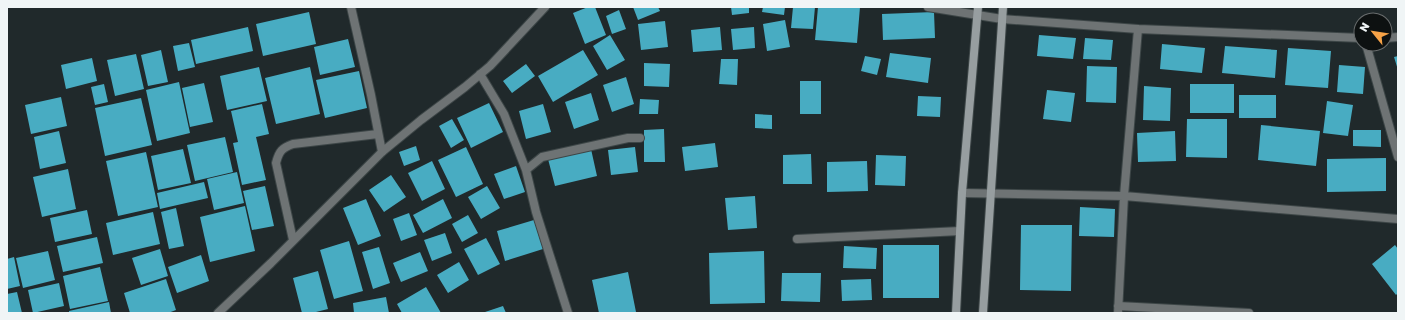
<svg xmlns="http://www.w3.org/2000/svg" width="1405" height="320" font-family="'Golos Text',sans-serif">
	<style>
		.building { fill: #48acc2 }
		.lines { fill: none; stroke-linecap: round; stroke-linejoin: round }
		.minor-casing { stroke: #3d4647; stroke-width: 10 }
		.secondary-casing { stroke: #3d4647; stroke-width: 10 }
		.minor { stroke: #6e7374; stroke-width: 8 }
		.secondary { stroke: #979ea0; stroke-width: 8 }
	</style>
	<rect width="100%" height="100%" fill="#20292b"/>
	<path class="building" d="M588 7H595L606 35 585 44 573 13Z
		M633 7H658L660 11 638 20Z
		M731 7H749V13L732 15Z
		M763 7H785L784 15 762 12Z
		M793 7H815L813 29 791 28Z
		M818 7H860L857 43 815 40Z
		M619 10 626 29 612 34 606 16Z
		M309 12 316 44 263 56 256 24Z
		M934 12 935 38 883 40 882 14Z
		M785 20 790 47 767 51 763 24Z
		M665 21 668 47 641 50 638 24Z
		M248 27 253 51 196 64 191 40Z
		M720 27 722 50 693 52 691 30Z
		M754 27 755 48 733 50 731 29Z
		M610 35 625 60 607 70 593 46Z
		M1039 35 1076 38 1073 59 1037 56Z
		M1085 38 1113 40 1111 60 1083 59Z
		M348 39 355 67 320 75 314 47Z
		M189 43 195 67 178 71 173 46Z
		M1162 44 1205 48 1202 73 1160 69Z
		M1225 46 1277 50 1275 78 1222 73Z
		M1288 48 1331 51 1328 88 1285 85Z
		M161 50 168 82 148 86 141 55Z
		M583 50 598 75 553 102 538 76Z
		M890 53 931 58 928 83 886 77Z
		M136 54 144 89 115 96 107 60Z
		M865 56 881 59 877 75 861 71Z
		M1398 56V70L1394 57Z
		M92 58 97 81 66 89 61 65Z
		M721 59H738L737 85 719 84Z
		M644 63 670 64 669 87 644 86Z
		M526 64 535 76 512 93 503 81Z
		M1339 65 1365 67 1363 94 1337 92Z
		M1087 66 1117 67 1116 103 1086 102Z
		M259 67 267 101 227 110 220 76Z
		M310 67 320 114 276 124 265 78Z
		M359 71 367 108 325 118 316 80Z
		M626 77 634 104 612 112 603 85Z
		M800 81H821V114H800Z
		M179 82 190 133 157 141 146 90Z
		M204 83 213 122 190 127 182 88Z
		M104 84 108 102 95 105 91 87Z
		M1190 84H1234V113H1190Z
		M1144 86 1171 88 1170 121 1143 120Z
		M1047 90 1075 93 1071 122 1043 119Z
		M591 93 599 120 574 129 565 102Z
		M1239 95H1276V118H1239Z
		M918 96 941 97 940 117 917 116Z
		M61 97 67 126 31 134 25 105Z
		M141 98 152 145 105 156 95 108Z
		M640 99 659 100 658 114H639Z
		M1327 101 1353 105 1348 136 1323 133Z
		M489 103 503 132 471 148 457 118Z
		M262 104 269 134 256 137 266 180 242 185 233 143 238 142 231 111Z
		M543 104 551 132 526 139 519 111Z
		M755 114 772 115V129L755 128Z
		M452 119 464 140 451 148 439 126Z
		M1187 119H1227V158L1186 157Z
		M1261 125 1320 131 1316 166 1258 160Z
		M664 129 665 162H644V130Z
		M1353 130H1381V147L1353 146Z
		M59 131 66 163 40 169 34 137Z
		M1175 131 1176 161 1138 162 1137 133Z
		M225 137 233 172 195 181 187 145Z
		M715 143 718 167 685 171 682 147Z
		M416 146 420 160 404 166 399 152Z
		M466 147 483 184 456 197 438 160Z
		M635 147 638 172 611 175 608 150Z
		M183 149 191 183 158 190 151 156Z
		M591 149 597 176 555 186 548 159Z
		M146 152 158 207 118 216 106 161Z
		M811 154 812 184H783V155Z
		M876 155 906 156 905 186 875 185Z
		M1386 158V191L1327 192V159Z
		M432 161 445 189 422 201 408 173Z
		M867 161 868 191 827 192V162Z
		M516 166 525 192 504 199 494 174Z
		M68 169 76 209 42 217 33 177Z
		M237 172 244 203 214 210 207 179Z
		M391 175 406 197 384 212 369 190Z
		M204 182 208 198 160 209 157 193Z
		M265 186 274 226 252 230 243 191Z
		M487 186 500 208 481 219 468 197Z
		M755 196 757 228 728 230 725 198Z
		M366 199 381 236 358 245 343 208Z
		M443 199 452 218 423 233 413 215Z
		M245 206 255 251 210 262 200 217Z
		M1080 207 1115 209 1114 237 1079 236Z
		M176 208 184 246 169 249 161 212Z
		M87 210 92 234 55 242 50 218Z
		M153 212 160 244 113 255 106 223Z
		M409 213 417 235 401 241 393 219Z
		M468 215 478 233 462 242 452 224Z
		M534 220 543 249 505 261 497 231Z
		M1021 225H1072L1071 291 1020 290Z
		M445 233 452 253 432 261 424 240Z
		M97 237 103 263 63 272 57 246Z
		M486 238 500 264 478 275 464 249Z
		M349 241 363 291 334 299 320 250Z
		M883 245H939V298H883Z
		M1395 245 1398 249V293L1396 295 1372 264Z
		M844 246 877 248 876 269 843 268Z
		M379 247 390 283 373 289 362 252Z
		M160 249 168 276 141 285 132 258Z
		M48 251 55 280 23 288 16 258Z
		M764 251 765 303 710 304 709 253Z
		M420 252 428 271 401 282 393 263Z
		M201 255 209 281 177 293 168 267Z
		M14 257 20 286 7 289V259Z
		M459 262 469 280 448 293 437 275Z
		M100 267 108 301 70 309 63 276Z
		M318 271 328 309 312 313H302L293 278Z
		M628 272 636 312 599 313 592 280Z
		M782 273H821L820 302 781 301Z
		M166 279 176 310 168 313H130L124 293Z
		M871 279 872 300 842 301 841 280Z
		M59 283 64 306 33 313 28 290Z
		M426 287 441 313H402L397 304Z
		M17 292 22 313H7V294Z
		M386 297 389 313H354L353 303Z
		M109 302 111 313H69V311Z
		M503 306 506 313H482Z"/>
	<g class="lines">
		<defs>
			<path id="minor" d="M351 7 371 95 382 152
				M928 7 1002 19 1138 29 1361 38
				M1385 38 1398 37
				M1366 44 1398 157
				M480 74 504 114 526 170 536 212 568 313
				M526 170 542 157 628 138H640
				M962 193 1124 196 1398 219
				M797 239 960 231
				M293 240 276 163C279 151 282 148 293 144L378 134
				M1118 306 1249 313
				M218 313 271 263 382 152 421 120 465 87 490 66 545 7
				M1118 313 1124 196 1138 29"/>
			<path id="secondary" d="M956 313 962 193 978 7
				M983 313 1003 7"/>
		</defs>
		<use href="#minor" class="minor-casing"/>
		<use href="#secondary" class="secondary-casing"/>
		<use href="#minor" class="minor"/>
		<use href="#secondary" class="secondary"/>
	</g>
	<rect width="1405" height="320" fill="none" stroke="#f0f5f6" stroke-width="16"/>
	<g transform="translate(1373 32) rotate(300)"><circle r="19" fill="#0d1111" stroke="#686c6d"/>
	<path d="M0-3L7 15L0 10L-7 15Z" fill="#f6a247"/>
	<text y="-6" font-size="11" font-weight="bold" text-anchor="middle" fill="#f0f5f6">N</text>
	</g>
</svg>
